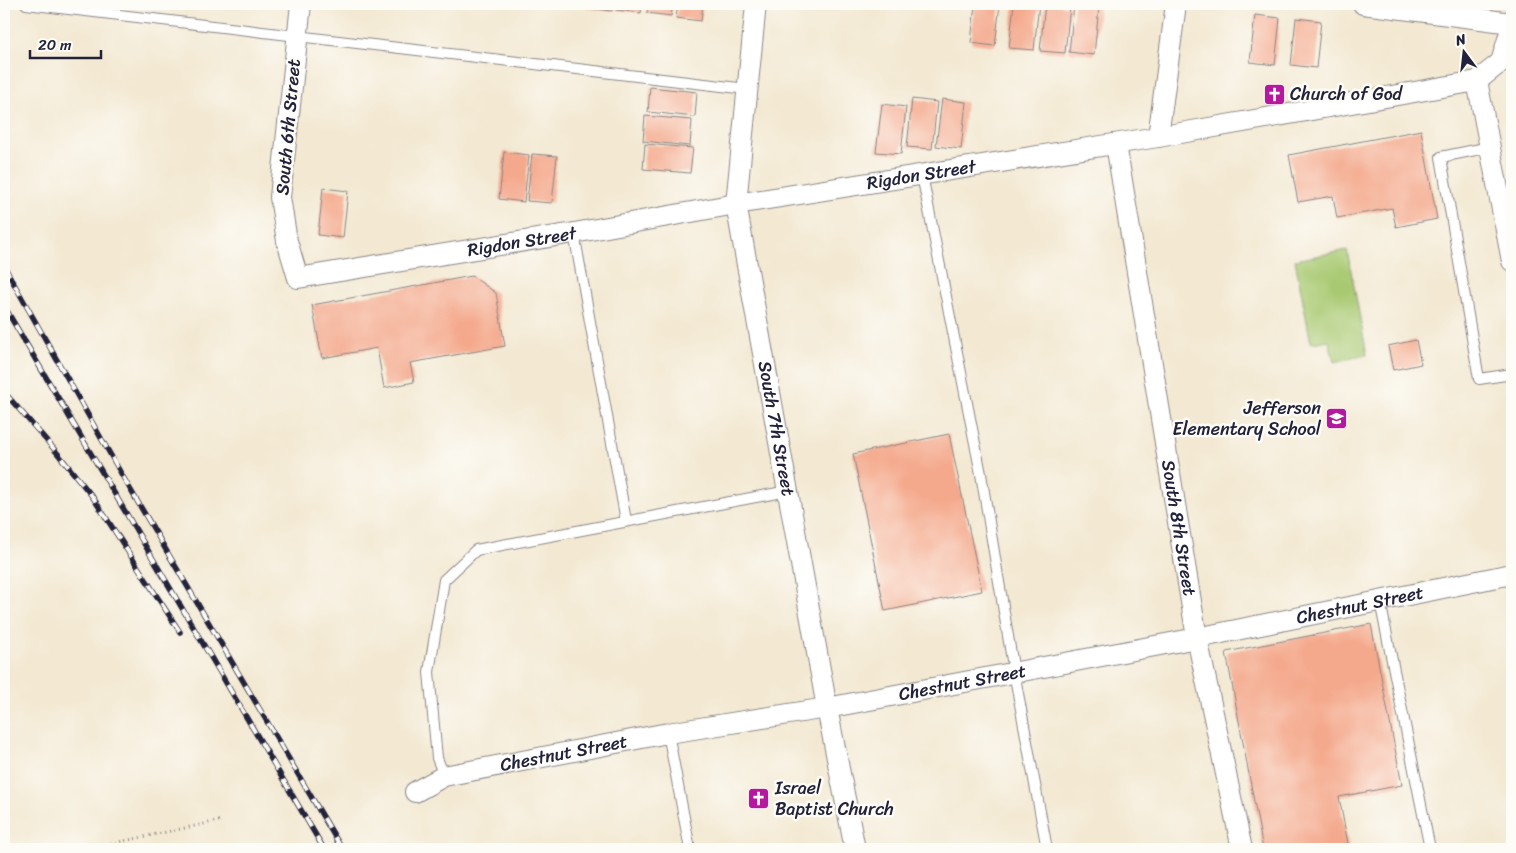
<svg xmlns="http://www.w3.org/2000/svg" width="1516" height="853" font-family="Sriracha,sans-serif">
	<style>
		.green { fill: #a8c971; stroke: #657656 }
		.building { fill: #f4a98c }
		.lines { fill: none; stroke-linecap: round; stroke-linejoin: round }
		.service-casing { stroke: #8a8586; stroke-width: 12 }
		.minor-casing { stroke: #8a8586; stroke-width: 22 }
		.path { stroke: #8a8586; stroke-width: 3; stroke-dasharray: 1 4; stroke-linecap: butt }
		.service { stroke: #fff; stroke-width: 10 }
		.minor { stroke: #fff; stroke-width: 20 }
		.rail-casing { stroke: #22223b; stroke-width: 5.5 }
		.rail { stroke: #fdfcf7; stroke-width: 4; stroke-dasharray: 11; stroke-linecap: butt }
		.labels { text-anchor: middle; stroke-width: 5; stroke-linejoin: round; paint-order: stroke }
		.poi-label { font-size: 18px; fill: #22223b; stroke: #fdfcf7; text-anchor: start }
		.street-label { font-size: 18px; fill: #22223b; stroke: #fdfcf7 }
	</style>
	<rect width="100%" height="100%" fill="#fdfcf7"/>
	<filter id="ink" filterUnits="userSpaceOnUse"><feTurbulence type="fractalNoise" baseFrequency=".02" numOctaves="2"/><feDisplacementMap in="SourceGraphic" scale="10" xChannelSelector="R" yChannelSelector="G"/><feConvolveMatrix kernelMatrix="1 2 1 2 8 2 1 2 1" color-interpolation-filters="sRGB"/></filter>
	<filter id="wash" filterUnits="userSpaceOnUse"><feTurbulence type="fractalNoise" baseFrequency=".0096" numOctaves="4" result="noise"/><feDisplacementMap in="SourceGraphic" scale="20" xChannelSelector="R" yChannelSelector="G"/><feGaussianBlur stdDeviation="1.12" result="paint"/><feColorMatrix in="noise" values="0 0 0 0 0 0 0 0 0 0 0 0 0 0 0 0 0 1.4 0 .05"/><feComposite in="paint" operator="in"/></filter>
	<g filter="url(#wash)">
		<rect width="100%" height="100%" fill="#f3e8d1"/>
		<path class="green" d="M1347 250 1367 355 1334 362 1329 340 1311 343 1295 260Z"/>
		<g id="blocks">
			<path class="building" d="M587 4H612V11L587 8Z
				M617 4H642L641 13 616 10Z
				M648 4H673L671 16 647 13Z
				M678 4H703L701 21 676 18Z
				M975 4H1000L995 46 971 43Z
				M1014 4H1039L1034 50 1009 48Z
				M1045 4 1070 6 1065 53 1040 51Z
				M1074 5 1099 7 1094 55 1069 52Z
				M1255 15 1280 18 1275 65 1250 62Z
				M1296 18 1321 21 1316 68 1291 65Z
				M650 87 697 92 695 117 648 112Z
				M912 99 937 102 932 149 907 147Z
				M942 99 966 102 961 149 936 146Z
				M882 104 906 107 901 154 876 152Z
				M645 116 692 120 690 146 643 141Z
				M1421 130 1437 219 1396 227 1392 208 1337 218 1333 196 1298 202 1289 155Z
				M645 144 693 148 690 173 643 169Z
				M504 152 529 155 524 202 499 199Z
				M532 154 557 156 552 203 527 201Z
				M323 188 348 191 343 238 318 235Z
				M472 276 496 293 505 346 410 363 414 382 384 388 377 348 322 358 312 305Z
				M1416 340 1421 364 1393 370 1388 346Z
				M949 434 982 591 885 611 853 454Z
				M1371 624 1402 785 1339 797 1349 849H1263L1226 652Z"/>
		</g>
	</g>
	<g filter="url(#ink)">
		<use href="#blocks" fill-opacity="0" stroke="#8a8586" stroke-width="1"/>
		<g class="lines">
			<defs>
				<path id="service" d="M26 4 747 89
					M1490 147 1441 157 1479 379 1512 374
					M922 175 981 474 1014 672 1047 849
					M574 233 626 521
					M1380 601 1430 849
					M668 733 690 849
					M444 776 437 758 429 672 444 580 476 550 788 491"/>
				<g id="minor">
					<path id="s1" d="M301 4 280 197 287 241 298 278 574 233 736 204 1158 137 1477 81 1501 62 1512 26"/>
					<path id="s2" d="M756 4 736 204 827 708 855 849"/>
					<path d="M1363 4 1512 23"/>
					<path d="M1477 81 1512 261"/>
					<path d="M1158 137 1176 4"/>
					<path id="s3" d="M1116 144 1197 638 1242 849"/>
					<path id="s4" d="M415 792 444 776 668 733 827 708 1197 638 1512 574"/>
				</g>
			</defs>
			<use href="#service" class="service-casing"/>
			<use href="#minor" class="minor-casing"/>
			<path class="path" d="M86 849 223 820"/>
			<use href="#service" class="service"/>
			<use href="#minor" class="minor"/>
			<defs>
				<path id="rail" d="M4 266 123 477 342 849
					M4 306 324 849
					M4 392 54 449 92 496 180 632"/>
			</defs>
			<use href="#rail" class="rail-casing"/>
			<use href="#rail" class="rail"/>
		</g>
	</g>
	<defs>
		<symbol id="church-square" viewBox="-11 -11 22 22"><rect x="-9" y="-9" width="18" height="18" rx="4" fill="#b5179e" stroke="#fdfcf7"/><path d="M-1.2-6h2.4v3.5h3.3v2.4h-3.3V6h-2.4V-.1h-3.3v-2.4h3.3Z" fill="#fff"/></symbol>
		<symbol id="school-square" viewBox="-11 -11 22 22"><rect x="-9" y="-9" width="18" height="18" rx="4" fill="#b5179e" stroke="#fdfcf7"/><path d="M0-5L7-2L0 1L-7-2ZM-4 1L0 2.5L4 1V4Q0 6-4 4Z" fill="#fff"/></symbol>
	</defs>
	<g fill-rule="evenodd">
		<use href="#church-square" x="1262" y="82" width="25" height="25"/>
		<use href="#school-square" x="1324" y="406" width="25" height="25"/>
		<use href="#church-square" x="746" y="786" width="25" height="25"/>
	</g>
	<g class="labels">
		<g class="poi-label">
			<text x="1290" y="100">Church of God</text>
			<text x="1321" y="414" text-anchor="end">Jefferson<tspan x="1321" dy="21">Elementary School</tspan></text>
			<text x="775" y="794">Israel<tspan x="775" dy="21">Baptist Church</tspan></text>
		</g>
		<g class="street-label">
			<text transform="translate(288 127) rotate(-85)" y="6">South 6th Street</text>
			<text dy="6" stroke="none"><textPath href="#s1" startOffset="909">Rigdon Street</textPath></text>
			<text dy="6" stroke="none"><textPath href="#s1" startOffset="504">Rigdon Street</textPath></text>
			<text dy="6" stroke="none"><textPath href="#s2" startOffset="429">South 7th Street</textPath></text>
			<text dy="6" stroke="none"><textPath href="#s3" startOffset="389">South 8th Street</textPath></text>
			<text dy="6" stroke="none"><textPath href="#s4" startOffset="965">Chestnut Street</textPath></text>
			<text dy="6" stroke="none"><textPath href="#s4" startOffset="560">Chestnut Street</textPath></text>
			<text dy="6" stroke="none"><textPath href="#s4" startOffset="155">Chestnut Street</textPath></text>
		</g>
	</g>
	<rect width="1516" height="853" fill="none" stroke="#fdfcf7" stroke-width="20"/>
	<g transform="translate(1464 52) rotate(345)" stroke="#fdfcf7" stroke-width="4" paint-order="stroke">
	<path d="M0-4L9 19L0 12L-9 19Z" fill="#22223b"/>
	<text y="-8" font-size="14" font-weight="bold" text-anchor="middle" fill="#22223b">N</text>
	</g>
	<path d="M30 50v8h71v-8" fill="none" stroke="#22223b" stroke-width="2.5"/>
	<text x="38" y="50" font-size="15" fill="#22223b" stroke="#fdfcf7" stroke-width="4" paint-order="stroke">20 m</text>
</svg>
